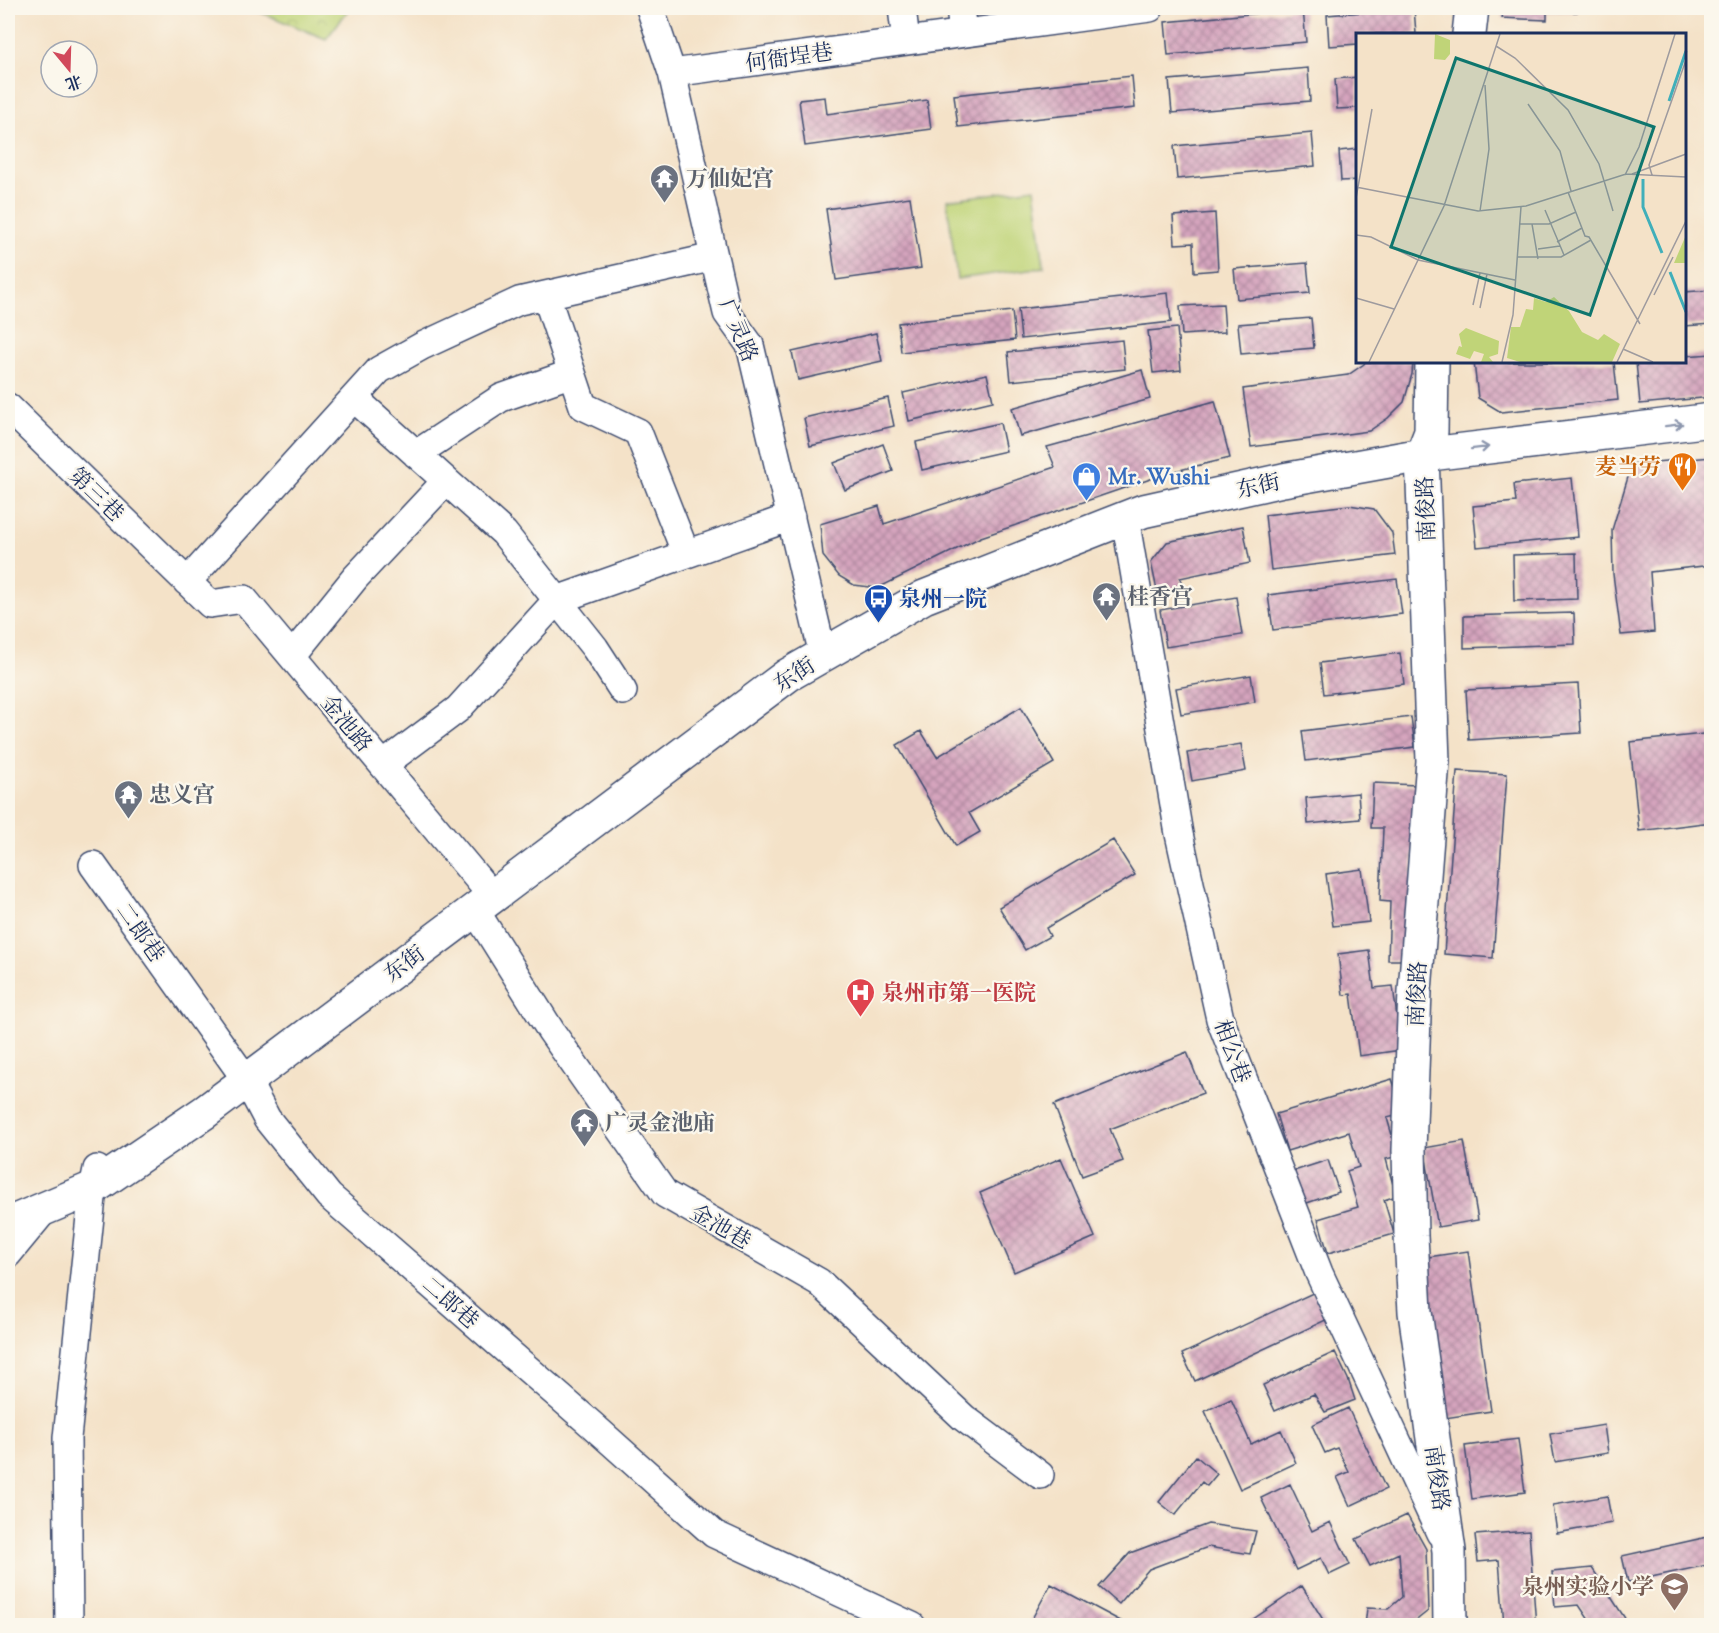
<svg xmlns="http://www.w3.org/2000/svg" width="1719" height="1633" font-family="'Sorts Mill Goudy','Noto Serif SC',serif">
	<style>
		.park { fill: url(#park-crowns); stroke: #6e826b; stroke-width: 1.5 }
		.pitch { fill: #c0d478; stroke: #6e826b; stroke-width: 1.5 }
		.building { fill: url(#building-cross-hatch) }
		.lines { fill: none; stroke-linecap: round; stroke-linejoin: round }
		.minor-casing { stroke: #3c4a6e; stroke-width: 30 }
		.major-casing { stroke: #3c4a6e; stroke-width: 36 }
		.minor { stroke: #fff; stroke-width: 27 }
		.major { stroke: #fff; stroke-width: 33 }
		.oneway { stroke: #8d97ae }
		.labels { text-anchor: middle; stroke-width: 4.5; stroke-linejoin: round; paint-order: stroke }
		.street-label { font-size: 22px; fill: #1b2f5e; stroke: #fbf7ec }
		.worship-label { font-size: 22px; font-weight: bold; fill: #5b616d; stroke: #fbf7ec; text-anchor: start }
		.food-label { font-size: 22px; font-weight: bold; fill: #c56008; stroke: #fbf7ec; text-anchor: end }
		.shop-label { font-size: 22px; font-weight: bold; fill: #366cbe; stroke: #fbf7ec; text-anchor: start }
		.transit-label { font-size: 22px; font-weight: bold; fill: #164399; stroke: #fbf7ec; text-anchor: start }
		.health-label { font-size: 22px; font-weight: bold; fill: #be3a42; stroke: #fbf7ec; text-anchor: start }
		.education-label { font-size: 22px; font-weight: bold; fill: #785e54; stroke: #fbf7ec; text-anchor: end }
		.inset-river { fill: none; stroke: #40afba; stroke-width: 3 }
		.inset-road { fill: none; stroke: #9d9a9e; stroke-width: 1.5 }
		.view { fill: #0f766e; fill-opacity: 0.15; stroke: #0f766e; stroke-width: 3 }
		.inset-edge { fill: none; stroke: #1b2f5e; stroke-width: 3 }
	</style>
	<defs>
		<pattern id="park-crowns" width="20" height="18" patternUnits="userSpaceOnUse" patternTransform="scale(1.5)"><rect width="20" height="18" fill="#c0d478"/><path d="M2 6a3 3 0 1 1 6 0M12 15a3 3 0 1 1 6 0" fill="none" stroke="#a4b66a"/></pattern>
		<pattern id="building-cross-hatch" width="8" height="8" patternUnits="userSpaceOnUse" patternTransform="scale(1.5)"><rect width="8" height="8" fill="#d5a4bd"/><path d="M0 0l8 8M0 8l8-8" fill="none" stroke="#ac869d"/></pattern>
	</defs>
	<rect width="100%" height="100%" fill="#fbf7ec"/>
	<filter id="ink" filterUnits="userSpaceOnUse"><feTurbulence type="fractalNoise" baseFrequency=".0167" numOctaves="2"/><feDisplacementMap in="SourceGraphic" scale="12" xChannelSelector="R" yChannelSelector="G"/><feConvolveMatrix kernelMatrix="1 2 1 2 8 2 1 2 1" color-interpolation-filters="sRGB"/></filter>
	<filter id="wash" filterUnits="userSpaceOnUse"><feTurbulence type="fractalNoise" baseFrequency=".008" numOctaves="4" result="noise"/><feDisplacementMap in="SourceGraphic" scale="24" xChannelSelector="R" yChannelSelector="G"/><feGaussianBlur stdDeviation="1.35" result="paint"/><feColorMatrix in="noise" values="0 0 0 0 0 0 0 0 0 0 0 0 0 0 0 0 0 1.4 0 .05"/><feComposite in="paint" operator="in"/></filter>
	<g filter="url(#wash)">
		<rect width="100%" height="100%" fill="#f4e2c8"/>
		<path class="park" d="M250 8H350L326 39Z"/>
		<path class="pitch" d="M1034 188 1044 267 957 279 947 200Z"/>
		<g id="blocks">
			<path class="building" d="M1414 8 1416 34H1358V44L1329 46 1327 15Z
				M1504 8H1577V12H1547V20L1502 18Z
				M1303 9 1306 42 1168 55 1165 22Z
				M1308 68 1310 101 1172 113 1169 80Z
				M1132 76 1135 108 958 127 954 95Z
				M1358 77V108L1337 109 1335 79Z
				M825 97 827 114 927 100 931 129 805 146 799 100Z
				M1312 133 1315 166 1177 179 1174 146Z
				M1358 149V180L1341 181 1339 151Z
				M910 197 921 268 836 280 826 209Z
				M1215 213 1218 270 1194 272 1193 243 1175 244 1173 216Z
				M1307 263 1310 293 1237 299 1234 269Z
				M1712 290V324L1684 326V292Z
				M1168 293 1171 322 1021 339 1018 309Z
				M1223 304 1225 332 1182 335 1180 306Z
				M1012 311 1015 340 901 352 898 323Z
				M1311 318 1314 348 1241 354 1238 324Z
				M1177 328 1181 370 1153 373 1148 331Z
				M876 333 882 361 798 380 792 352Z
				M1122 340 1125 369 1011 381 1008 352Z
				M1712 354V397L1640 404 1636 362H1684V356Z
				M1365 362H1413L1412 374 1404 402 1388 418 1369 431 1251 447 1243 389 1348 375 1364 364Z
				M1474 362H1614L1618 400 1501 412 1478 398Z
				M1142 370 1150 399 1020 436 1012 408Z
				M987 374 993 401 909 421 903 393Z
				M888 398 894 426 810 446 804 418Z
				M1215 401 1230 458 1171 472 981 537 878 588 854 585 839 576 823 556 820 524 879 506 884 524 1055 467 1047 447Z
				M1000 423 1006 451 922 470 916 442Z
				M883 444 893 471 845 490 834 463Z
				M1712 457V565L1650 572 1654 632 1621 635 1613 574 1612 530 1632 464Z
				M1572 478 1578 537 1477 547 1473 506 1516 502 1514 484Z
				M1349 505 1374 509 1392 533 1395 555 1271 570 1265 515Z
				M1243 526 1250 563 1180 578 1183 589 1158 595 1151 562 1167 542Z
				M1576 553 1577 599 1514 601 1513 555Z
				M1397 579 1402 614 1273 630 1268 595Z
				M1236 597 1242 635 1166 647 1160 610Z
				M1574 613 1575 644 1464 648V616Z
				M1400 653 1404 684 1324 694 1320 663Z
				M1251 675 1255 702 1181 714 1176 688Z
				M1578 684 1581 733 1469 740 1466 690Z
				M1021 707 1054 763 969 813 980 832 956 846 897 745 921 731 937 757Z
				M1411 717 1415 747 1306 761 1302 731Z
				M1712 733V822L1639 831 1630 742Z
				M1241 744 1246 771 1192 781 1187 753Z
				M1457 771 1507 774 1493 958 1444 954Z
				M1373 783 1416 785 1408 960H1388L1390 902 1380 901 1383 828H1371Z
				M1358 793 1360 819 1308 824 1306 798Z
				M1113 840 1135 875 1046 928 1050 936 1025 950 999 907Z
				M1362 869 1369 922 1333 926 1326 874Z
				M1369 950 1374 988 1393 986 1401 1050 1359 1056 1351 994 1343 995 1338 954Z
				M1187 1052 1203 1093 1110 1129 1123 1161 1082 1176 1054 1105Z
				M1392 1079 1403 1114 1387 1118 1398 1156 1386 1159 1396 1196 1384 1200 1394 1234 1328 1253 1318 1219 1358 1207 1347 1171 1359 1167 1349 1132 1287 1151 1276 1114Z
				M1464 1141 1478 1220 1438 1227 1424 1148Z
				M1061 1158 1095 1237 1014 1272 980 1193Z
				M1328 1160 1339 1192 1304 1204 1294 1171Z
				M1468 1251 1491 1411 1445 1418 1422 1258Z
				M1315 1292 1328 1319 1195 1381 1182 1354Z
				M1335 1352 1348 1379 1355 1400 1325 1412 1314 1394 1275 1411 1263 1385Z
				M1231 1399 1251 1444 1281 1430 1296 1463 1240 1489 1205 1411Z
				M1348 1408 1386 1489 1350 1506 1337 1477 1349 1472 1337 1448 1325 1453 1312 1425Z
				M1604 1425 1608 1453 1555 1462 1550 1434Z
				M1518 1439 1525 1492 1472 1499 1465 1446Z
				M1196 1456 1217 1474 1207 1486 1202 1482 1175 1515 1159 1502Z
				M1290 1484 1312 1531 1330 1522 1350 1565 1329 1575 1321 1558 1296 1570 1261 1498Z
				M1607 1496 1612 1523 1557 1533 1553 1505Z
				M1407 1515 1426 1549 1428 1611 1409 1626H1365L1367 1608 1388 1609 1402 1597 1399 1553 1370 1566 1356 1539Z
				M1208 1524 1256 1531 1250 1554 1208 1547 1149 1569 1119 1604 1099 1587 1130 1553Z
				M1529 1531 1536 1626H1504L1499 1560 1478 1562 1475 1535Z
				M1712 1536V1564L1628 1582 1622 1556Z
				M1592 1568 1630 1626H1593L1579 1605 1555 1607 1552 1572Z
				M1051 1584 1130 1626H1028Z
				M1302 1586 1327 1626H1243Z"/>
		</g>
	</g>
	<g filter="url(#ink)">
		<use href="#blocks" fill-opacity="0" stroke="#3c4a6e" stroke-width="1.5"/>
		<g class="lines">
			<defs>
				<path id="minor" d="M650 8 672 73 727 313 750 345 823 655
					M902 8 906 41
					M960 8 963 33
					M672 73 1150 8
					M546 295 583 406 638 432 686 554
					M354 398 504 533 595 648 623 691
					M8 407 210 604 244 599 493 897
					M416 454 501 398 572 373
					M1125 518 1179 834 1220 1019 1319 1273 1440 1533
					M187 582 379 370 422 346 519 301 714 257
					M292 656 355 578 446 481
					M383 765 458 709 557 600 791 517
					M93 865 247 1081 267 1119 329 1196 591 1424 714 1534 912 1626
					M475 910 551 1031 665 1194 819 1282 964 1418 1040 1475
					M8 1254 46 1208
					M69 1626 67 1438 93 1188 97 1169"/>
				<path id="major" d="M1469 34 1472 8
					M1432 362 1431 432 1422 455 1433 761 1415 991 1409 1150 1411 1236 1415 1312 1449 1551 1450 1626
					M8 1224 93 1188 205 1112 788 675 924 597 1143 511 1283 480 1422 455 1712 420"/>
			</defs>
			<use href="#minor" class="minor-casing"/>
			<use href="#major" class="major-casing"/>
			<use href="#minor" class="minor"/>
			<use href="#major" class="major"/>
		</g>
		<defs><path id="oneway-shaft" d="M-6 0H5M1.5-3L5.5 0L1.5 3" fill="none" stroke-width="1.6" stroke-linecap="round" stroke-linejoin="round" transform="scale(1.5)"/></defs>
		<g class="oneway">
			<use href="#oneway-shaft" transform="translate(1674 425) rotate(-7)"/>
			<use href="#oneway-shaft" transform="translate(1480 448) rotate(-7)"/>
		</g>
	</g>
	<defs>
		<symbol id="temple-pin" viewBox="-11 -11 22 30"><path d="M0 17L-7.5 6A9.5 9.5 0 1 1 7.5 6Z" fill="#6b7280" stroke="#fbf7ec"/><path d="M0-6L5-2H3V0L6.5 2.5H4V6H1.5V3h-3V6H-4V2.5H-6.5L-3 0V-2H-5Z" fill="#fff"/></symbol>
		<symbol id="restaurant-pin" viewBox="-11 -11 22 30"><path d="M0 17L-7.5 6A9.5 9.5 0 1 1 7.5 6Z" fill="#e8710a" stroke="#fbf7ec"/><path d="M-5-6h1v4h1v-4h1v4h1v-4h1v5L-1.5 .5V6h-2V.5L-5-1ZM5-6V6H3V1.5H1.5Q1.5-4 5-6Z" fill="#fff"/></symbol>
		<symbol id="shop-pin" viewBox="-11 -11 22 30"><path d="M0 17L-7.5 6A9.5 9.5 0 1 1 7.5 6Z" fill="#3f7fe0" stroke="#fbf7ec"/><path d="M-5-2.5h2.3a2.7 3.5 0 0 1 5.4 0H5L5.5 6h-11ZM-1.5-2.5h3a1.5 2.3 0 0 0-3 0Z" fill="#fff"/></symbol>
		<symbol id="bus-pin" viewBox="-11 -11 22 30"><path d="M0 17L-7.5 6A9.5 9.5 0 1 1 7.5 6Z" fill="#1a4fb4" stroke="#fbf7ec"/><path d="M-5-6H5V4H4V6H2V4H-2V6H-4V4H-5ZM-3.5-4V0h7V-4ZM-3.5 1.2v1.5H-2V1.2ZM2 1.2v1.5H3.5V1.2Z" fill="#fff"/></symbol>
		<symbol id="hospital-pin" viewBox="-11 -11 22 30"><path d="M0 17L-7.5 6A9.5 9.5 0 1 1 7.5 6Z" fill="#e0444e" stroke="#fbf7ec"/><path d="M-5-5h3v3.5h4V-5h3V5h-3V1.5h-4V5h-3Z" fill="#fff"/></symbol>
		<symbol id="school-pin" viewBox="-11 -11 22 30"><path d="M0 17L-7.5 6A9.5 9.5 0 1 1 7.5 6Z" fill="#8d6e63" stroke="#fbf7ec"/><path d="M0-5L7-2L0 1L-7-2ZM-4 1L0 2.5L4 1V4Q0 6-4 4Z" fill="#fff"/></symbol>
	</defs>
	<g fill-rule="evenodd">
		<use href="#temple-pin" x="648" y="162" width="33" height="45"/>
		<use href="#restaurant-pin" x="1666" y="450" width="33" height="45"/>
		<use href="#shop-pin" x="1070" y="460" width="33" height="45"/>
		<use href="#temple-pin" x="1090" y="580" width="33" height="45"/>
		<use href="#bus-pin" x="862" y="582" width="33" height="45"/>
		<use href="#temple-pin" x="112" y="778" width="33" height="45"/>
		<use href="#hospital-pin" x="844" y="976" width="33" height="45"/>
		<use href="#temple-pin" x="568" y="1106" width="33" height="45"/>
		<use href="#school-pin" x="1658" y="1570" width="33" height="45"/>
	</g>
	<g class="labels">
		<g class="street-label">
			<text transform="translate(789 57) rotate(-8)" y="8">何衙埕巷</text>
			<text transform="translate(739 330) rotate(67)" y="8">广灵路</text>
			<text transform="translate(1258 485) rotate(-12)" y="8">东街</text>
			<text transform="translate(97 494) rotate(44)" y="8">第三巷</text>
			<text transform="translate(1425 509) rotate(-92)" y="8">南俊路</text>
			<text transform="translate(794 674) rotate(-33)" y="8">东街</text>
			<text transform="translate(347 723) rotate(50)" y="8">金池路</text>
			<text transform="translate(141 932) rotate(55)" y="8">二郎巷</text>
			<text transform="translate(404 963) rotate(-37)" y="8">东街</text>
			<text transform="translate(1416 994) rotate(-87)" y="8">南俊路</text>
			<text transform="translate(1233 1051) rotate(70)" y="8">相公巷</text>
			<text transform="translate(721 1226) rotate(30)" y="8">金池巷</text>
			<text transform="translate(451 1302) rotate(41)" y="8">二郎巷</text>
			<text transform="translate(1438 1478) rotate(82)" y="8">南俊路</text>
		</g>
		<g class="worship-label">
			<text x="686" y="186">万仙妃宫</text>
			<text x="1127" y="604">桂香宫</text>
			<text x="149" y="802">忠义宫</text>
			<text x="605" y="1130">广灵金池庙</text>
		</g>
		<g class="food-label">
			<text x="1661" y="474">麦当劳</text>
		</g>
		<g class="shop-label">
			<text x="1108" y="484">Mr. Wushi</text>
		</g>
		<g class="transit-label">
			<text x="899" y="606">泉州一院</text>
		</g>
		<g class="health-label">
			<text x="882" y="1000">泉州市第一医院</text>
		</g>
		<g class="education-label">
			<text x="1654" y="1594">泉州实验小学</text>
		</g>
	</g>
	<g transform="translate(1356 33)">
		<rect width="330" height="330" fill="#f4e2c8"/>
		<path d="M330 202V230H318ZM198 264 213 278 226 299 242 307 248 301 264 311 256 329H164L151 325 155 294H164L170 276 177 277 178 265 190 269Z" fill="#c0d478"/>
		<path d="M79 1 94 7V21L89 27 78 26ZM110 295 143 308 142 321 133 324 137 329H125L128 321 118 318 114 326 100 321 103 313 106 314 103 301Z" fill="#c0d478"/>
		<path class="inset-river" d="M313 68 330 18M287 146V174L306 220M314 239 330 279"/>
		<path class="inset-road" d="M140 13 159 25 212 77 243 131 257 178M172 71 204 118 215 158M276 141 330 121M269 142 283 114 319 1M296 142 293 132 330 27M0 154 122 178 170 173 270 141 330 144M212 159 229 203 233 204 284 291M0 165 16 76M189 177 208 222M124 178 133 116 129 52M163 191H193L220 179M176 191 182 226M0 202 15 204 62 227 159 247M201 209 226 195M182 216 204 213M161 224H205L235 207M298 262 317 224M0 265 38 276M117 272 124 240M124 275 131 241M267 316 297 329M13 329 88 173 144 1M146 329 157 282 165 174M261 329 330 188"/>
		<path class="view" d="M100 25 298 94 234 282 35 214Z"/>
		<rect width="330" height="330" class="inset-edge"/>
	</g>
	<rect width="1719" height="1633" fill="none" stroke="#fbf7ec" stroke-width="30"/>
	<g transform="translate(69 69) rotate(161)"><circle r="28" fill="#fbf7ec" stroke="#a1a7b3" stroke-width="1.5"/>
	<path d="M0-4.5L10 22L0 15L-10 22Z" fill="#d1495b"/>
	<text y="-9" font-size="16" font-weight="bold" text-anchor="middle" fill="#1b2f5e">北</text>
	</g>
</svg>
